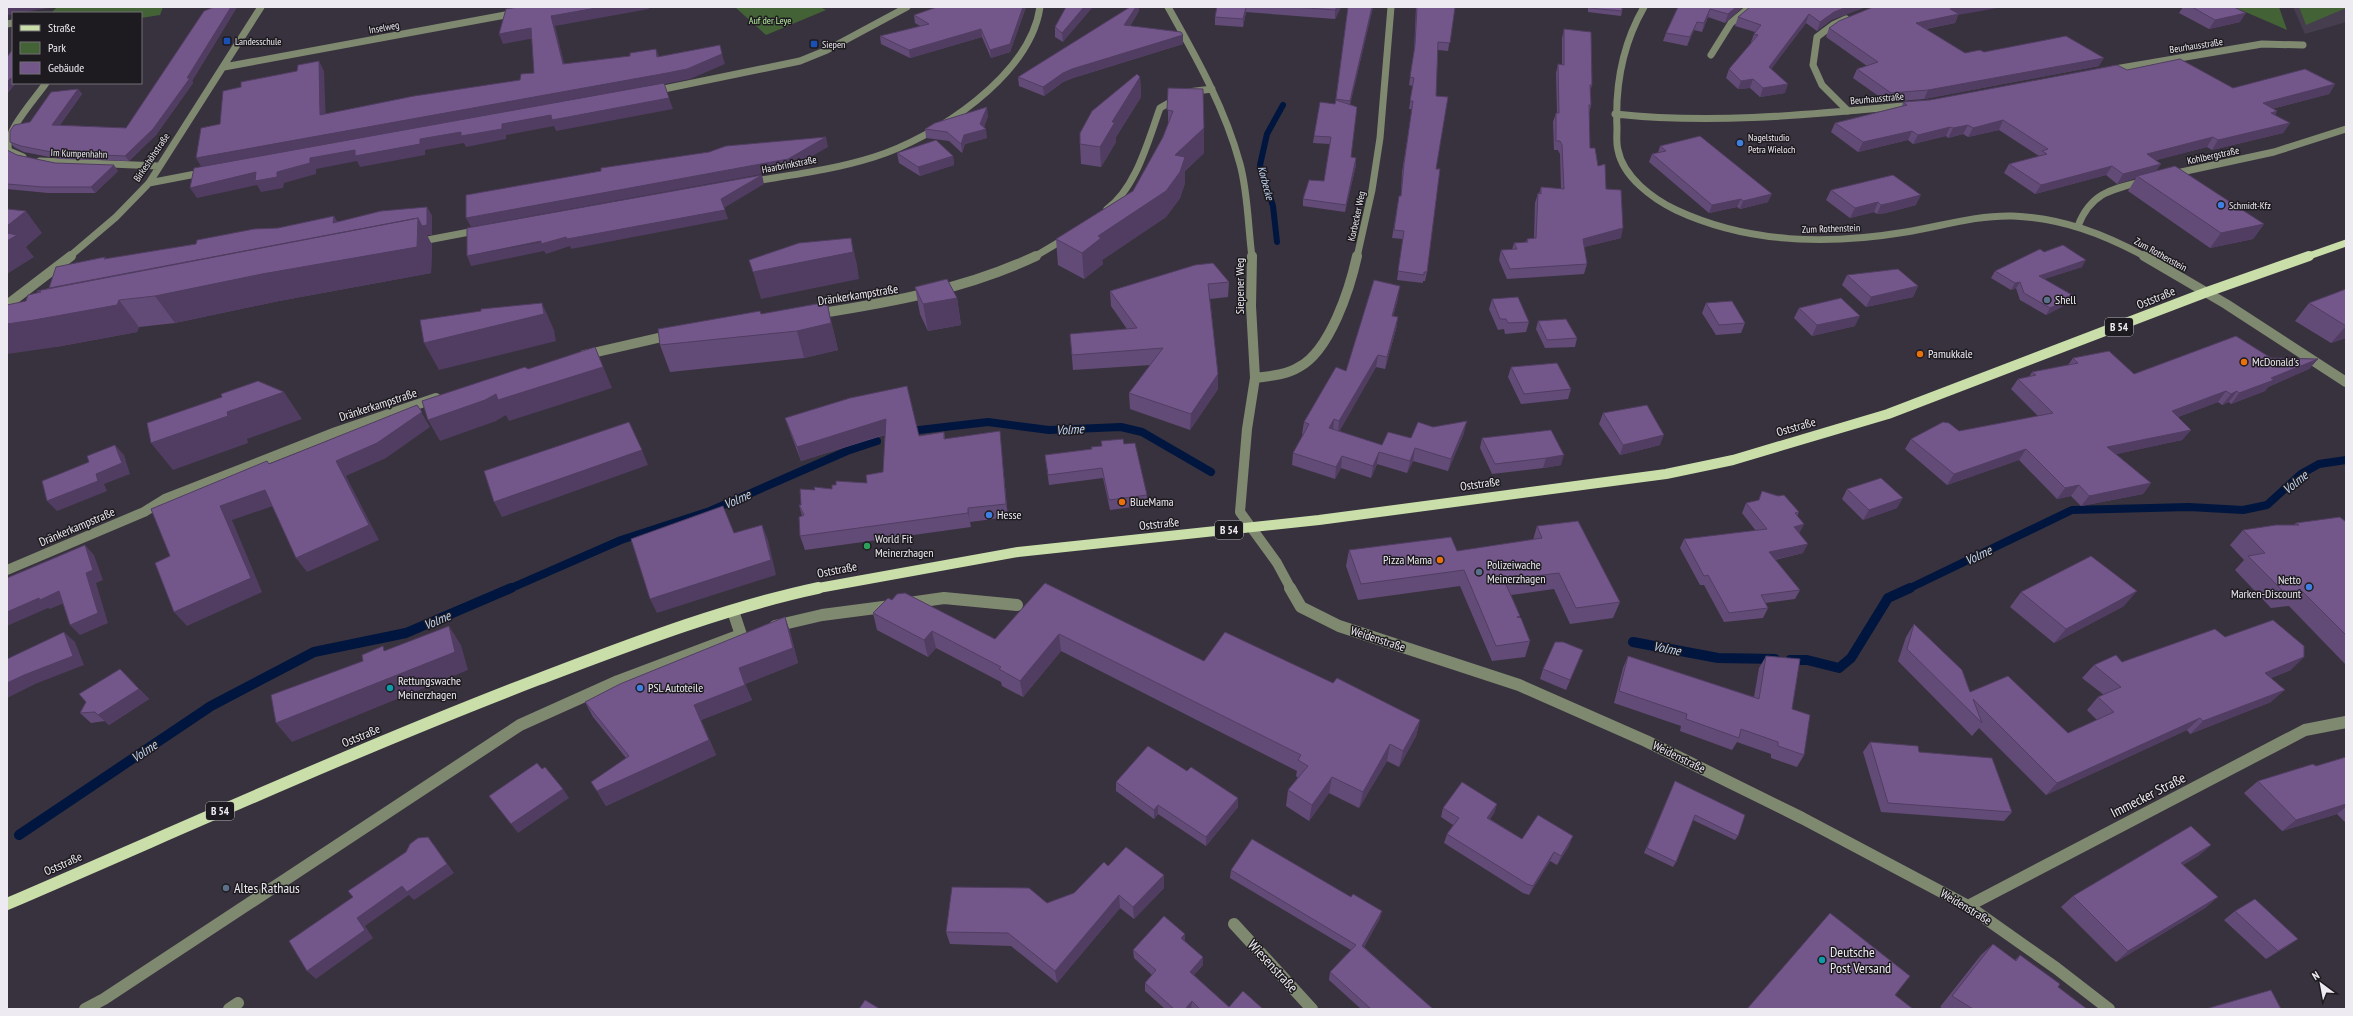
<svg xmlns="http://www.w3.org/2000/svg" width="2353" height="1016" font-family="'PT Sans Narrow',sans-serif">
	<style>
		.built { fill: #463e4e }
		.green { fill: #436236 }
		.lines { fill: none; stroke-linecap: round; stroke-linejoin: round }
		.stream-far2 { stroke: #00163f; stroke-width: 6 }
		.stream-far1 { stroke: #00163f; stroke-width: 8 }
		.stream { stroke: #00163f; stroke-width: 10 }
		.minor-far2 { stroke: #7f8970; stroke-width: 7 }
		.minor-far1 { stroke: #7f8970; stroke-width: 10 }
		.minor { stroke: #7f8970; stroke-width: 12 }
		.major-far2 { stroke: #c9dea9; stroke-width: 7 }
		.major-far1 { stroke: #c9dea9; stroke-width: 10 }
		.major { stroke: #c9dea9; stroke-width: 12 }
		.wall { fill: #634b78 }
		.shaded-wall { fill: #503d61 }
		.building { fill: #73578b; stroke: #503d61 }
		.transit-dot { fill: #1a4fb4; stroke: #1e1b20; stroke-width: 1.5 }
		.shop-dot { fill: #3f7fe0; stroke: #1e1b20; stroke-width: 1.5 }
		.service-dot { fill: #5c6f8a; stroke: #1e1b20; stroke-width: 1.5 }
		.food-dot { fill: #e8710a; stroke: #1e1b20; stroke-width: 1.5 }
		.leisure-dot { fill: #2e9e5b; stroke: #1e1b20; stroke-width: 1.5 }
		.culture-dot { fill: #0f9aa8; stroke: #1e1b20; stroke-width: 1.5 }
		.labels { text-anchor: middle; stroke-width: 3; stroke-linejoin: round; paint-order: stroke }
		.far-park-label { font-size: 10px; fill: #baf0a2; stroke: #1e1b20 }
		.far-street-label { font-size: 10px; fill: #edeaf1; stroke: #1e1b20 }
		.far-poi-label { font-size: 10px; fill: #edeaf1; stroke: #1e1b20; text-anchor: start }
		.far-water-label { font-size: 11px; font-style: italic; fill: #bfd3f0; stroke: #1e1b20 }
		.shield { fill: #1e1b20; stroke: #afacb2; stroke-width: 1 }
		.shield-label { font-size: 11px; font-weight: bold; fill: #edeaf1 }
		.street-label { font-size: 12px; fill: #edeaf1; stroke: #1e1b20 }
		.poi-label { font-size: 12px; fill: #edeaf1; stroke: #1e1b20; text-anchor: start }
		.water-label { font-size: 13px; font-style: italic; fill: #bfd3f0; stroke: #1e1b20 }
		.near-street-label { font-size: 14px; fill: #edeaf1; stroke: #1e1b20 }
		.near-poi-label { font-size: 14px; fill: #edeaf1; stroke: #1e1b20; text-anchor: start }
	</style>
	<rect width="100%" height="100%" fill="#38323e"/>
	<path class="built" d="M2293 7H2346V22L2305 34Z"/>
	<path class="green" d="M57 7H163L160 15 141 18V13H51Z
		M735 7H820L826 10 766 35Z
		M2234 7H2279L2287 30Z
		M2299 7H2346V8L2306 25Z"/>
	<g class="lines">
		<path class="stream-far2" d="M1277 242 1273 206 1260 165 1267 134 1283 105"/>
		<path class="stream-far1" d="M919 430 988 422 1049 430 1121 427 1142 432 1211 472
			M509 589 621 540 710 511 847 451 877 441
			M1908 589 2072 510 2189 507 2243 510 2267 505 2301 474 2319 464 2346 460"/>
		<path class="stream" d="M1633 642 1718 658 1775 659
			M1790 660H1807L1839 668 1851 658 1888 598 1910 588
			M19 835 211 706 314 652 406 633 511 588"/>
		<path class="minor-far2" d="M1168 7C1196 57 1225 108 1240 164 1248 193 1248 227 1252 257
			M1644 7C1622 45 1615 85 1617 128 1617 136 1616 143 1618 150 1623 177 1653 199 1676 210 1749 244 1828 245 1906 232 1942 226 1976 215 2013 216 2062 218 2104 234 2146 257
			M1846 19 1833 25 1817 37 1813 65 1822 85 1848 111
			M7 24 13 23
			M1711 55 1731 23 1750 7
			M224 67 516 13
			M2109 70 2262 44 2303 45
			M654 91 800 61 827 50 907 7
			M1615 114C1716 125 1815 114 1915 105
			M23 157 9 151C2 134 36 98 46 83
			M40 161 158 166
			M2172 174 2274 152 2346 129
			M749 182C791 175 833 170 874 157 935 138 1030 76 1040 7
			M149 183 206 172
			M1107 209C1136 188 1148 141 1160 108L1188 92 1212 89
			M2078 226C2091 192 2113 189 2145 181
			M417 242 480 230
			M69 257 116 217 149 183 261 7
			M1034 257 1066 238
			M1357 257 1372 190 1380 138 1391 7"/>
		<path class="minor-far1" d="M1252 256 1251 306 1255 378 1247 429 1240 512 1277 563 1291 589
			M2144 256 2226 304 2346 382
			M7 305 71 256
			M816 314C892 302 966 289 1036 256
			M584 355 671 335
			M1255 378C1270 376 1286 375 1299 367 1330 351 1350 288 1357 256
			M7 570 144 512 165 499 336 432 436 398"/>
		<path class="minor" d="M1290 588 1301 607 1339 626 1519 685 1646 741 1802 818 1968 906 2056 968 2109 1009
			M909 603 944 598 1017 605
			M733 611 741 635
			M775 626 822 615 891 606
			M1968 906 2305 730 2346 722
			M1234 924 1312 1009
			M85 1009 104 999 520 725 618 681 740 635
			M229 1009 238 1003"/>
		<path class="major-far2" d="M2306 257 2346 243"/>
		<path class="major-far1" d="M813 589 1018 552 1319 520 1666 474 1733 460 1888 414 2207 292 2309 256"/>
		<path class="major" d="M7 904C184 828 359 748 539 679 629 645 724 608 818 588"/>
	</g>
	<path class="wall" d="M214 7H237L192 81 193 83 156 135 129 161 60 159 24 152 14 147 10 142 30 122 78 89 82 94 60 125 126 128Z
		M1026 7 1010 52 991 58 982 37 910 58 881 44 880 36 920 26 915 23 914 15Z
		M1066 7 1063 42 1055 37V27Z
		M1217 7H1341L1335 19 1246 12 1243 27 1215 25V17Z
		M1348 7H1373L1350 105 1351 157 1356 158V165L1345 212 1303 206V199L1324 181 1330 144 1313 143 1314 136 1335 104Z
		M1416 7H1455L1448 51 1438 50 1436 96V169L1427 272 1425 281H1423V283L1397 280 1403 239 1392 238 1399 196H1401L1402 172 1412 109H1409L1413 86 1409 85 1414 52Z
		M1588 7H1622V11L1621 16 1588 12Z
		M1678 7H1743L1725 23 1708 17 1702 32 1694 30 1687 46 1663 41 1666 33Z
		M1750 7H1866L1831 20 1817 31 1806 23 1771 69 1785 93 1760 97 1750 88 1738 89 1726 78 1729 69 1752 43 1751 42 1754 34 1755 32 1735 26 1738 17Z
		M2183 7H2234L2240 22 2209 29 2179 13Z
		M1139 11 1130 26 1183 44 1073 78 1063 82 1044 96 1019 86 1018 77Z
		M1958 15 1955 23 1926 29 1965 53 1984 52 2099 66 1924 99 1887 102 1853 78 1857 69 1867 66 1826 37 1829 28Z
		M1564 29 1592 85 1590 91 1591 105 1589 114 1590 148 1598 166 1606 189 1621 238 1584 247 1587 264 1584 274 1507 279 1499 260 1501 250H1512L1514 243 1526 242 1527 239 1534 238 1535 203 1538 193 1539 194 1541 187 1561 189 1560 154 1558 150H1554L1553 122 1556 113H1557L1556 73 1558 64 1562 65V38Z
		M13 49V83H19L15 84 7 94V57Z
		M2127 70 2233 88 2335 84 2329 94 2272 109 2277 111 2275 115 2290 123 2283 133 2212 150 2207 147 2156 160V171L2264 224 2253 239 2210 248 2128 191 2136 178 2117 184 2106 175 2035 194 2004 173 2009 164 2039 156 1999 130 1968 137 1963 134 1948 138 1946 136 1913 144 1908 140 1858 152 1831 132 1835 123 1902 106 1903 102 1930 100Z
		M1140 77 1141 97 1116 137V142L1101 167 1081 164 1080 144Z
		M1168 88 1204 128V153L1185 171V183L1180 198 1166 217 1102 260 1103 264 1084 279 1058 265 1056 239 1133 191 1163 137 1168 125Z
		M988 116 984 127 987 138 965 144 962 153 949 141 926 138 925 129Z
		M1660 146 1768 202 1740 209 1737 207 1709 213 1649 162 1652 154 1658 153Z
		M7 150 17 155 55 163 118 171 95 193H48L7 189Z
		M897 153 953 156 954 165 920 176 899 163Z
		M1831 190 1916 205 1886 213 1877 214 1874 212 1850 218 1826 200Z
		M427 207 432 216V235H427L432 245 431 273 279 301 175 323 139 327 137 332 56 347 26 301 38 292 37 291 49 288 105 257 106 259 196 244 278 228 337 222Z
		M2044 252 2082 267 2044 279 2069 303 2046 315 2020 300 2016 288 2011 290 1991 278 1995 271Z
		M1847 275 1918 286 1913 297 1866 307 1842 285Z
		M1229 282 1228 297 1210 299 1218 374V389L1190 430 1130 409 1129 393 1151 365 1073 370 1070 334 1127 329 1111 306 1110 291Z
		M915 287 957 298 961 325 928 331 920 314Z
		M2346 289V338L2331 343 2295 321 2309 303Z
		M1398 298 1393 316 1398 317 1396 329 1385 369 1376 367 1339 431 1382 445 1411 438 1433 427 1464 433 1448 471 1413 461 1407 473 1377 464 1371 478 1341 468 1335 479 1292 465 1293 453 1303 435 1302 434 1304 422 1346 371Z
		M1492 299 1529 322 1526 332 1505 334 1504 329 1498 330 1489 309Z
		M1706 303 1745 323 1741 333 1716 335 1702 313Z
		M1799 308 1855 326 1812 336 1794 318Z
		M761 314 833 329 838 350 804 358 670 372 660 345Z
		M1538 321 1577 338 1575 347 1545 348 1536 329Z
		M2073 358 2134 374 2271 358 2318 359 2309 369 2268 387 2265 391 2231 404 2229 402 2222 405 2218 402 2178 417 2191 430 2182 440 2116 454 2151 483 2143 494 2081 506 2071 496 2057 499 2019 460 1947 485 1905 449 1911 439 1959 431 2038 416 2011 389 2018 379 2029 377 2032 372 2068 365Z
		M1511 367 1571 389 1568 399 1521 404 1508 377Z
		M1603 413 1660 445 1620 455 1599 424Z
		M785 418 919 436 944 432 945 439 1001 445 1008 517 970 522 971 527 805 550 800 536 802 516 799 505H801L815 490 814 487 832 489 836 485 867 483 883 472 885 435 801 461 790 432Z
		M1551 430 1561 465 1543 468 1492 474 1480 448 1482 438Z
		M1101 441 1124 444 1147 495V505L1110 510 1103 478 1049 485 1045 455 1091 449 1102 446Z
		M1847 489 1897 508 1863 520 1842 499Z
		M1762 491 1799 512 1797 516 1804 524 1799 533 1803 553 1775 560 1800 590 1795 599 1765 603 1768 608 1763 618 1724 622 1704 585H1700L1680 548 1684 539 1756 531 1742 513 1746 503 1758 501Z
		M2346 522V665L2289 606 2271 608 2235 570 2244 560 2230 545 2243 530 2294 525 2296 523Z
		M1537 526 1620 602 1613 618 1570 624 1554 589 1511 595 1520 616V618L1530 641 1525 657 1492 661 1460 586 1358 600 1346 566 1349 550 1457 551 1533 540Z
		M1045 583 1204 661 1333 683 1420 720 1416 736 1399 767 1387 761 1359 808 1329 793 1309 821 1286 806 1288 790 1298 778 1296 776 1297 771 1061 651 1023 697 1002 686 1001 682 936 648 928 657 877 630 873 613 892 600 995 639Z
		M2021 592 2124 606 2054 643 2010 607Z
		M785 617 790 632 798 663 745 684 752 700 701 720 716 755 606 806 597 791 626 758 593 717 585 702Z
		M1914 624 1970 692 2068 733 2097 720 2087 710 2098 697 2104 695 2082 678 2094 665 2122 662 2225 637 2291 670 2271 678V702L2190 734 2187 730 2046 795 1979 728 1972 736 1898 661 1906 637Z
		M1628 656 1754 697 1759 668 1766 656 1792 709 1804 755 1797 767 1771 758V754L1737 742 1732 750 1680 731 1681 726 1614 703 1623 668Z
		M1579 660 1566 690 1540 679 1543 669Z
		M120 669 149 699 109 725 105 721 91 723 80 713Z
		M1870 742 1919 752 2012 812 2004 821 1881 812 1863 752Z
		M2346 757V823L2337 814 2282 831 2244 793 2258 781 2316 766Z
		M1675 781 1738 836 1735 840 1693 820 1676 862 1673 867 1644 853Z
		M1116 782 1238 807 1206 846 1158 814 1154 819 1116 791Z
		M1497 804 1494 813 1490 819 1522 839 1569 846 1557 865 1550 861 1529 895 1523 893 1444 843 1447 834 1453 825 1441 817 1443 808Z
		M2211 845 2198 856 2183 865 2218 897 2205 908 2116 962 2061 907 2073 896Z
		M1108 866 1164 888 1134 919 1120 908 1057 983 1011 946 950 944 946 932 1047 903 1074 893Z
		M1231 870 1380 918 1364 947 1433 1009H1361L1329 980 1330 972 1351 950 1230 878Z
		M2235 911 2298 939 2286 947 2266 959 2224 920Z
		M1185 942 1203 957V965L1194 975 1229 1007 1263 1009H1165L1145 991V983L1152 975 1134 958 1133 950Z
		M1993 944 2015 960 2020 955 2058 987 2087 1009H1943L1940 1007 1981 955Z"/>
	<path class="shaded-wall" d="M7 7H54L19 13H13V14L7 15Z
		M231 7H237L192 81 193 83 156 135 129 161 125 156 187 78Z
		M602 7H648L649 9 555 26 567 75 563 64 551 16Z
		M1023 7H1026L1010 52 991 58 990 50Z
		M1084 7H1093L1063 42 1062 33Z
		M1136 7H1139V11L1125 34 1124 25Z
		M1246 7V12L1243 27V19Z
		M1337 7H1341L1335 19V10Z
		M1372 7H1373L1349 108 1350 101Z
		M1736 7H1743L1725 23 1728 14Z
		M1847 7H1866L1831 20 1817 31 1820 22 1834 12Z
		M1960 7H2003L1958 15 1955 23 1912 31 1916 23 1950 9Z
		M1710 9 1708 17 1702 32 1704 23Z
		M2246 13 2240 22 2209 29 2215 20Z
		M1809 14 1806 23 1766 76 1769 67Z
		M1697 22 1694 30 1687 46 1690 37Z
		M531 28 535 38 503 44 499 34Z
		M981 29 982 37 910 58 909 50Z
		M1183 35V44L1073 78 1063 82 1044 96 1043 87 1063 73 1072 69Z
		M656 49 660 59 657 57Z
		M722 54 725 64 690 79 670 83 202 168 196 158Z
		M2104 58 2099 66 1924 99 1928 90Z
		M319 61 324 71 326 125 320 115Z
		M1140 77 1141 97 1116 137V142L1101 167 1100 147 1112 122Z
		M11 78 13 81V83L15 84 7 94V82Z
		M1753 79 1750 88 1738 89 1741 81Z
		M1788 84 1785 93 1760 97 1763 88Z
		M2335 84 2329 94 2256 113 2263 103Z
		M78 89 82 94 56 130 52 125Z
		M669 98 673 109 556 131 554 126 506 135V139L466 147 464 143 425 150V155L360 167 357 161 316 169V174L284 183 283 188 261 192 257 185 197 198 190 188 256 172H277L310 158 551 115Z
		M987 107 988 116 983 130 986 129 987 138 965 144 962 153 961 144 964 135 980 124Z
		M2277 111 2271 121V113Z
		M2003 120 1999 130 1968 137 1973 128Z
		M2290 123 2283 133 2212 150 2218 140Z
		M1968 125 1963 134 1948 138 1953 128Z
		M1950 127 1946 136 1913 144 1918 135Z
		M1204 128V153L1185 171V183L1180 198 1166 217 1102 260 1103 264 1084 279 1082 253 1175 155Z
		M1912 131 1908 140 1858 152 1863 142Z
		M826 137 828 147 790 169 471 227 466 218Z
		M2213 137 2207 147 2141 164 2147 154Z
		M953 156 954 165 920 176 918 167Z
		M1356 158V165L1345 212 1346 205Z
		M2161 164 2155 173 2137 176 2136 178 2117 184 2123 174Z
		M114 165 118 171 95 193 91 187Z
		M2112 166 2106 175 2035 194 2041 185Z
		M762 175 764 184 724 208 721 199Z
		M1772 194 1768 202 1740 209 1743 201Z
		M1921 195 1916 205 1886 213 1877 214 1881 205Z
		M1741 199 1737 207 1709 213 1712 205Z
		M1878 202 1874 212 1850 218 1855 208Z
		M427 207 432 216V235H427L432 245 431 273 279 301 175 323 155 296 418 218Z
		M725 210 728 219 571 249 570 246 546 254 544 251 471 266 467 256 566 237Z
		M26 211 42 233 26 247 34 257 7 274V226Z
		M334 216 340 226 333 223Z
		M2264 224 2253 239 2210 248 2221 233Z
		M1623 228 1621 238 1580 248 1583 239Z
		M851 238 857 265 859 279 761 299 753 272Z
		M2086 260 2082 267 2035 282 2039 276Z
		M2020 282 2016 288 2011 290 2015 283Z
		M1400 286 1398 298 1390 328 1392 316Z
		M1918 286 1913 297 1866 307 1871 297Z
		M2074 296 2069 303 2046 315 2050 308Z
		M957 298 961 325 928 331 923 304Z
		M119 300 139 327 137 332 56 347 7 354V324Z
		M827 302 838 350 804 358 797 331Z
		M542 303 554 330 556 341 439 370 424 343Z
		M1860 316 1855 326 1812 336 1817 325Z
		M1398 317 1396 329 1385 369 1387 357Z
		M2346 326V338L2331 343Z
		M595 347 612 388 509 421 506 415 496 421 440 441 428 420 496 394Z
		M1378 355 1376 367 1338 434 1339 421Z
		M2318 359 2309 369 2268 387 2265 391 2231 404 2239 393 2271 378Z
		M1218 374V389L1190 430 1191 414Z
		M2226 391 2218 402 2164 422 2172 411Z
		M2237 391 2229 402 2222 405 2231 394Z
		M284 392 302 419 247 439 248 443 173 470 151 443 227 412Z
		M417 405 430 427 386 458 346 476 379 540 307 572 296 558 336 461Z
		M886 419 889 433 801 461 797 447Z
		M1334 419 1333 432 1329 428Z
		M1467 421 1464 433 1448 471 1451 459Z
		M2191 430 2182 440 2099 458 2107 447Z
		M1000 431 1001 445 1008 517 1006 504Z
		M1664 435 1660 445 1620 455 1623 445Z
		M115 445 124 455 130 474 104 484 107 491 57 511 47 501 96 474Z
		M1415 448 1413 461 1407 473 1410 461Z
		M2026 449 2019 460 1947 485 1954 474Z
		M642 450 648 465 502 517 494 502Z
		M1379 452 1377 464 1371 478 1373 466Z
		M1564 455 1561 465 1543 468 1546 458Z
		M1342 456 1341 468 1335 479 1336 467Z
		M2151 483 2143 494 2081 506 2089 496Z
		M2079 485 2071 496 2057 499 2065 488Z
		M265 490 276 505 232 520 262 592 187 626 174 612 220 506Z
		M1903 498 1897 508 1863 520 1869 510Z
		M968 508 970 522 971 527 968 513Z
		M1804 524 1799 534 1794 527Z
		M762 525 768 540 776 575 657 613 650 599Z
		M1808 544 1803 553 1764 562 1769 552Z
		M85 545 94 555 103 580 96 583 108 623 80 635 70 625 86 573Z
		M59 591 69 601 50 609 48 608 7 626V612L39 598Z
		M2137 591 2124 606 2054 643 2066 629Z
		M785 617 790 632 798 663 745 684 752 700 701 720 716 755 606 806 597 791 694 705 739 668Z
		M449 626 461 645 468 670 292 742 276 723Z
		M932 631 936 648 928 657 924 640Z
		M64 632 75 642 84 665 35 684 7 698V683Z
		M1059 634 1061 651 1023 697 1020 681Z
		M2304 657 2291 670 2252 685 2265 673Z
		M120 669 149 699 109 725 98 715Z
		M2285 690 2271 702 2190 734 2203 721Z
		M2200 718 2187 730 2046 795 2057 783Z
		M1420 720 1416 736 1399 767 1403 751Z
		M1390 744 1387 761 1359 808 1363 792Z
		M1332 777 1329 793 1309 821 1312 805Z
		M563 789 569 798 518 833 511 824Z
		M1238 798V807L1206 846V837Z
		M1497 804 1494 813 1484 827 1487 818Z
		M2346 804V807L2337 814 2282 831 2296 820Z
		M1158 805V814L1154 819V810Z
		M1573 836 1569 846 1557 865 1561 856Z
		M428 837 435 846 454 873 414 900 409 895 365 926 373 938 316 979 307 971 357 918Z
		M2211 845 2198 856 2168 874 2181 863Z
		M1554 852 1550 861 1529 895 1533 886Z
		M1164 875V888L1134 919 1133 907Z
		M1119 895 1120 908 1057 983 1055 971Z
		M2218 897 2205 908 2116 962 2128 951Z
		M1382 911 1380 918 1360 953 1362 946Z
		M1185 934V943L1181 938Z
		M2298 939 2286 947 2266 959 2278 951Z
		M1203 957V965L1189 980 1190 972Z
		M1192 1001 1191 1009H1185Z"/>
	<path class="building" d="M214 7H231L187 78H190L153 129 125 156 56 153 21 146 10 142V131L14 125 30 122 51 92 78 89 52 125 126 128 204 11Z
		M518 7H602L551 16 563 64 630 56V53L656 49 657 57 720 45 722 54 687 69 667 73 196 158 201 128 220 124 223 91 241 87V82L297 71 298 65 319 61 320 115 414 96 520 80 521 74 534 73 531 28 499 34 506 9Z
		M937 7H1023L1010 44 990 50 981 29 909 50 880 36 929 24 914 15Z
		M1066 7H1084L1062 33 1055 27Z
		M1130 7H1136L1124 25 1181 32 1183 35 1072 69 1063 73 1043 87 1018 77Z
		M1217 7H1246L1243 19 1215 17Z
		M1293 7H1337L1335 10Z
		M1348 7H1372L1350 101 1336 99Z
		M1417 7H1455L1450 43 1438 42 1436 96 1448 97 1436 169H1440L1427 272H1424V275L1398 271 1404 231 1394 230 1399 196H1401L1404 164 1413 101H1410L1414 78 1410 77 1415 45Z
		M1589 7H1622V11L1589 8Z
		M1678 7H1736L1728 14 1710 9 1704 23 1697 22 1690 37 1666 33Z
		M1750 7H1847L1834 12 1820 22 1809 14 1769 67 1788 84 1763 88 1753 79 1741 81 1729 69 1758 35 1754 34 1761 25 1738 17Z
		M1873 7H1960L1950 9 1959 14 1916 23 1965 53 1980 50 1984 52 2066 36 2104 58 1928 90 1891 93 1857 69 1878 62 1829 28 1839 21Z
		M2192 7H2234L2246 13 2215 20Z
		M1564 29 1591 32 1592 85H1590L1591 105H1589L1590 148H1595L1598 166 1605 164 1606 189 1621 190 1623 228 1583 239 1587 264 1510 269 1501 250 1517 249 1514 243 1528 242 1527 239 1536 238 1538 193 1541 194V187L1564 189 1562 145 1560 141H1556V113H1559L1558 64 1564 65Z
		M13 49V77L11 78 7 82V57Z
		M2180 59 2233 88 2305 69 2335 84 2263 103 2277 111 2271 113 2290 123 2218 140 2213 137 2147 154 2161 164 2123 174 2112 166 2041 185 2009 164 2047 154 2042 151 2048 149 2003 120 1973 128 1968 125 1953 128 1950 127 1918 135 1912 131 1863 142 1835 123 1907 105 1903 102 1930 100 2117 65 2127 70Z
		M1137 74 1140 77 1112 122H1115L1100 147 1080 144V133L1092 111Z
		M664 83 669 98 552 120 551 115 502 124V129L461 136V132L420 139V144L355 156V150L310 158V163L277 172V177L255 181 256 172 190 188 194 168Z
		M1168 88 1203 89 1204 128 1175 155 1185 157 1180 172 1166 191 1098 236 1101 238 1082 253 1056 239 1133 191 1163 137 1173 111 1167 110Z
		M1336 100 1357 107 1351 157 1356 158 1346 205 1303 199 1309 180 1324 181 1331 137 1314 136 1320 102 1335 104Z
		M987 107 980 124 986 129 964 135 961 144 947 132 925 129 935 123Z
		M1700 136 1772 194 1743 201 1741 199 1712 205 1652 154 1666 151 1660 146Z
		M826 137 788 159 466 218V195L601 171V168L709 152 726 146Z
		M936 140 953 156 918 167 897 153Z
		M7 150 17 155 55 163 114 165 91 187H43L7 184Z
		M2175 166 2264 224 2221 233 2137 176Z
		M762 175 721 199 725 210 567 239 566 237 541 244V241L467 256V228Z
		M1893 175 1921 195 1890 203 1881 205 1878 202 1855 208 1831 190Z
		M427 207V225L422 226 418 218 49 288 56 267 105 257 104 259 196 244 197 240 254 229 278 228 334 216 333 223 381 211Z
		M7 209 26 211 7 226Z
		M418 218 417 247 262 274 155 296 119 300 117 305 34 320 7 324V305L26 301 28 295 41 292 37 291Z
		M7 233 17 235 7 241Z
		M851 238 853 252 753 272 749 260 799 243Z
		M2063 245 2086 260 2039 276 2074 296 2050 308 2024 293 2020 282 2015 283 1995 271 2040 249 2044 252Z
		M1213 263 1229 282 1208 284 1218 374 1191 414 1129 393 1163 348 1072 355 1070 334 1137 328 1110 291 1195 265Z
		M1898 269 1918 286 1871 297 1847 275Z
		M947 279 957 298 923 304 915 287Z
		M1374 280 1400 286 1392 316 1398 317 1387 357 1378 355 1339 421 1334 419 1329 428 1382 445 1388 432 1411 438 1418 422 1433 427 1467 421 1451 459 1415 448 1410 461 1379 452 1373 466 1342 456 1336 467 1293 453 1309 424 1304 422 1336 367 1346 371Z
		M2346 289V326L2309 303Z
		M1518 297 1529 322 1508 323 1506 319H1500L1492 299Z
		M1841 298 1860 316 1817 325 1799 308Z
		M1732 301 1745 323 1719 325 1706 303Z
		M827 302 831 323 797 331 660 345 658 329 760 311 761 314Z
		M542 303 544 314 424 343 420 320 481 311V309Z
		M1566 319 1577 338 1547 340 1538 321Z
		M2236 336 2271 358 2318 359 2271 378 2274 380 2239 393 2237 391 2231 394 2226 391 2172 411 2191 430 2107 447 2151 483 2089 496 2079 485 2065 488 2026 449 1954 474 1911 439 1943 422 1949 423 1959 431 2053 413 2018 379 2036 375 2032 372 2078 363 2073 358 2109 351 2134 374Z
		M595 347 603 367 498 400 496 394 485 400 428 420 422 401 525 367 528 369Z
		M1557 363 1571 389 1524 394 1511 367Z
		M258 381 284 392 227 412 228 416 151 443 147 423 222 397 221 394Z
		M907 386 919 436 944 432V439L1000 431 1006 504 968 508V513L800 536 799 517 804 515 799 505H801L800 489 815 490 814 487 832 489V485H836V481L867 483 866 475 883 472 886 419 797 447 785 418 850 398Z
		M417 405 422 412 377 443 336 461 369 525 296 558 265 490 220 506 251 578 174 612 155 563 170 556 151 509 267 461 269 464Z
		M1647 405 1664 435 1623 445 1603 413Z
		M629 422 642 450 494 502 484 471Z
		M1551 430 1564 455 1546 458 1495 464 1482 438Z
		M1123 439 1124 444 1135 443 1147 495 1109 500 1102 468 1048 475 1045 455 1092 449 1091 447 1102 446 1101 441Z
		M115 445 122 463 96 474 98 481 47 501 42 481 89 462 87 456Z
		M1881 478 1903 498 1869 510 1847 489Z
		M1762 491 1778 496 1784 495 1799 512 1795 513 1804 524 1794 527 1808 544 1769 552 1800 590 1761 595 1768 608 1729 613 1708 575 1704 576 1684 539 1767 529 1746 503 1759 500Z
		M723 506 734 533 762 525 771 560 650 599 631 539Z
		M2340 517 2346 522V635L2303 592 2286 594 2248 556 2265 553 2243 530 2276 525H2299L2296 523Z
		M1578 521 1620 602 1576 608 1559 573 1504 580 1520 616 1517 617 1521 618 1530 641 1496 646 1464 570 1361 584 1349 550 1451 537 1457 551 1542 538 1537 526Z
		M85 545 93 570 86 573 98 613 70 625 59 591 40 600 39 598 7 612V578Z
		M2091 556 2137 591 2066 629 2021 592Z
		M1045 583 1204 661 1225 632 1333 683 1337 678 1420 720 1403 751 1390 744 1363 792 1332 777 1312 805 1288 790 1308 766 1298 760 1301 755 1059 634 1020 681 999 669 1001 667 932 631 924 640 873 613 888 598 892 600 897 594 905 593 995 639Z
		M785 617 793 648 739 668 745 685 694 705 709 740 597 791 591 782 629 756 585 702 620 684Z
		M2273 620 2304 646V657L2265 673 2285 690 2203 721 2200 718 2057 783 1973 699 1982 723 1907 649 1914 624 1962 670 1970 692 2008 676 2068 733 2114 712 2098 697 2121 687 2094 665 2116 655 2122 662 2215 629 2225 637Z
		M449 626 455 652 276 723 271 695 363 661 362 655 383 646 384 651Z
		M64 632 73 656 24 675 7 683V659Z
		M1555 642H1563L1583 650 1570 680 1543 669Z
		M1628 656 1759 699 1766 656 1800 659 1792 709 1810 715 1804 755 1778 746V742L1741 729 1739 738 1686 719 1687 714 1619 691Z
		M120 669 139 689 98 715 95 712 80 713 86 702 79 694Z
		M1870 742 1918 746 1919 752 1992 758 2012 812 1888 803Z
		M1148 746 1187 771 1191 767 1238 798 1206 837 1158 805 1154 810 1116 782Z
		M2346 757V804L2296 820 2258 781 2313 764 2316 766Z
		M537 763 542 769 545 767 563 789 511 824 489 796Z
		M1675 781 1745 815 1738 836 1695 815 1676 862 1647 848Z
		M1462 782 1497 804 1487 818 1522 839 1538 815 1573 836 1561 856 1554 852 1533 886 1527 884 1447 834 1459 818 1443 808Z
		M2191 826 2211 845 2181 863 2218 897 2128 951 2073 896Z
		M428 837 447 864 407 892 402 886 357 918 365 930 307 971 289 941 353 897 348 891 406 852 410 844 418 838Z
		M1252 839 1351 897 1353 894 1382 911 1362 946 1433 1009H1371L1330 972 1356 945 1231 870Z
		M1126 847 1164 875 1133 907 1119 895 1055 971 1008 933 946 932 952 887 1029 888 1047 903 1074 893 1104 862 1108 866Z
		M2255 899 2298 939 2278 951 2235 911Z
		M1830 913 1910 976 1895 995 1913 1009H1747Z
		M1164 916 1185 934 1181 938 1203 957 1190 972 1229 1007 1243 991 1263 1009H1200L1192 1001 1185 1009H1174L1145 983 1156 970 1133 950Z
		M1993 944 2016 961 2020 955 2060 984 2058 987 2087 1009H1973L1952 996Z
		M2271 990 2281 1009H2210L2209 1008Z
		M865 1000 880 1009H859Z"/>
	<g class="transit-dot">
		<rect x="223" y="37" width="8" height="8" rx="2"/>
		<rect x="810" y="40" width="8" height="8" rx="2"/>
	</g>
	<g class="shop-dot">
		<circle cx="1740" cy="143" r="4"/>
		<circle cx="2221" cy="205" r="4"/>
		<circle cx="989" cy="515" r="4"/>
		<circle cx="2309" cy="587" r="4"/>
		<circle cx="640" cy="688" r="4"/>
	</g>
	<g class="service-dot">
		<circle cx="2047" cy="300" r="4"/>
		<circle cx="1479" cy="572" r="4"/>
		<circle cx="226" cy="888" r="4"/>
	</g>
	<g class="food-dot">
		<circle cx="1920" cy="354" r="4"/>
		<circle cx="2244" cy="362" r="4"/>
		<circle cx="1122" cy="502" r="4"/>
		<circle cx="1440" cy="560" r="4"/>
	</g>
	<circle class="leisure-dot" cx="867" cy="546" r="4"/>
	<g class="culture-dot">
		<circle cx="390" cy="688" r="4"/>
		<circle cx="1822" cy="960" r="4"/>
	</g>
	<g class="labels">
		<g class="far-park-label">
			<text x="770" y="24">Auf der Leye</text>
		</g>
		<g class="far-street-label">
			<text transform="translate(384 27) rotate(-10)" y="4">Inselweg</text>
			<text transform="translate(2196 45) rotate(-9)" y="4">Beurhausstraße</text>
			<text transform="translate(1877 98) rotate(-5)" y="4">Beurhausstraße</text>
			<text transform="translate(79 153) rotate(2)" y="4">Im Kumpenhahn</text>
			<text transform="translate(2213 155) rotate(-12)" y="4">Kohlbergstraße</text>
			<text transform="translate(151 157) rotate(-56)" y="4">Birkeshöhstraße</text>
			<text transform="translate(789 164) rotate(-11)" y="4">Haarbrinkstraße</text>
			<text transform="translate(1356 216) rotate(-78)" y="4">Korbecker Weg</text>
			<text transform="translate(1831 228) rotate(-2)" y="4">Zum Rothenstein</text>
			<text transform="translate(2161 254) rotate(29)" y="4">Zum Rothenstein</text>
		</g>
		<g class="far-poi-label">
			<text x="235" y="45">Landesschule</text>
			<text x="822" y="48">Siepen</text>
			<text x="1748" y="141">Nagelstudio<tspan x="1748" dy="12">Petra Wieloch</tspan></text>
			<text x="2229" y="209">Schmidt-Kfz</text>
		</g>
		<g class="far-water-label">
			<text transform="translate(1266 183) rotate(75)" y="4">Korbecke</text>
		</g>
		<g class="shield">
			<rect x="2105" y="318" width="28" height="18" rx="3"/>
			<rect x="1215" y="521" width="28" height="18" rx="3"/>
			<rect x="206" y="802" width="28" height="18" rx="3"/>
		</g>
		<g class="shield-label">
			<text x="2119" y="331">B 54</text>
			<text x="1229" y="534">B 54</text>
			<text x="220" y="815">B 54</text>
		</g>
		<g class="street-label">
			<text transform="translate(1240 286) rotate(-90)" y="4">Siepener Weg</text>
			<text transform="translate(858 295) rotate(-9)" y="4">Dränkerkampstraße</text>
			<text transform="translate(2156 298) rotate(-22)" y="4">Oststraße</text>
			<text transform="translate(378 405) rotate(-18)" y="4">Dränkerkampstraße</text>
			<text transform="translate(1796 427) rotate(-16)" y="4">Oststraße</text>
			<text transform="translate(1480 484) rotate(-8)" y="4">Oststraße</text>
			<text transform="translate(1159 524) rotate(-6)" y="4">Oststraße</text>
			<text transform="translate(77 527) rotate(-23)" y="4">Dränkerkampstraße</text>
			<text transform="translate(837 570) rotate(-11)" y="4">Oststraße</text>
			<text transform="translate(1378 639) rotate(18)" y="4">Weidenstraße</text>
			<text transform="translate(361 736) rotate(-23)" y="4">Oststraße</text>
			<text transform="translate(1679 757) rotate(26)" y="4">Weidenstraße</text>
			<text transform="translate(63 864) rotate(-24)" y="4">Oststraße</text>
			<text transform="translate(1966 907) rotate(31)" y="4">Weidenstraße</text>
		</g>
		<g class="poi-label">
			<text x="2055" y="304">Shell</text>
			<text x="1928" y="358">Pamukkale</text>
			<text x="2252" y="366">McDonald's</text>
			<text x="1130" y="506">BlueMama</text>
			<text x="997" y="519">Hesse</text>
			<text x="875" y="543">World Fit<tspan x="875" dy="14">Meinerzhagen</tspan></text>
			<text x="1432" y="564" text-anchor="end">Pizza Mama</text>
			<text x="1487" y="569">Polizeiwache<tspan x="1487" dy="14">Meinerzhagen</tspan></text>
			<text x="2301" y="584" text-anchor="end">Netto<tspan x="2301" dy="14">Marken-Discount</tspan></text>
			<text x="398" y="685">Rettungswache<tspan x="398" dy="14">Meinerzhagen</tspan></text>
			<text x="648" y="692">PSL Autoteile</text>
		</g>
		<g class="water-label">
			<text transform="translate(1070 429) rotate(-3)" y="5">Volme</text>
			<text transform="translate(2295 482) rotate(-39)" y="5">Volme</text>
			<text transform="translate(737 499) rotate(-24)" y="5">Volme</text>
			<text transform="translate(1978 555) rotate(-26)" y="5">Volme</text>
			<text transform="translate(437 620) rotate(-23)" y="5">Volme</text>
			<text transform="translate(1667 648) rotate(11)" y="5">Volme</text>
			<text transform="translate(144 751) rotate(-34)" y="5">Volme</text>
		</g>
		<g class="near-street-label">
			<text transform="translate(2148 795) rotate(-27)" y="5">Immecker Straße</text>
			<text transform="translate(1273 966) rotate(47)" y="5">Wiesenstraße</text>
		</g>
		<g class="near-poi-label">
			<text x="234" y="893">Altes Rathaus</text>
			<text x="1830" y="957">Deutsche<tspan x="1830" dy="16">Post Versand</tspan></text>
		</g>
	</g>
	<rect width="2353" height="1016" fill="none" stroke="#edeaf1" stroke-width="16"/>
	<rect x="12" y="12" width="130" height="72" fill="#1e1b20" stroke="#716e74"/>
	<rect x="20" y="25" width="20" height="6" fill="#c9dea9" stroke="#716e74"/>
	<text x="48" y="32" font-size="12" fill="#edeaf1">Straße</text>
	<rect x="20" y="42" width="20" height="12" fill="#436236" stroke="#716e74"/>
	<text x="48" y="52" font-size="12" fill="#edeaf1">Park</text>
	<rect x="20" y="62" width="20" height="12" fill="#73578b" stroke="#716e74"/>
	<text x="48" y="72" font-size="12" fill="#edeaf1">Gebäude</text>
	<g transform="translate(2321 984) rotate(328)" stroke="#1e1b20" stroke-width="3" paint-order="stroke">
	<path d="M0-3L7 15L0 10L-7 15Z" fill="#edeaf1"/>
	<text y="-6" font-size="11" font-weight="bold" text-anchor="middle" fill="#edeaf1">N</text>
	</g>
</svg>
